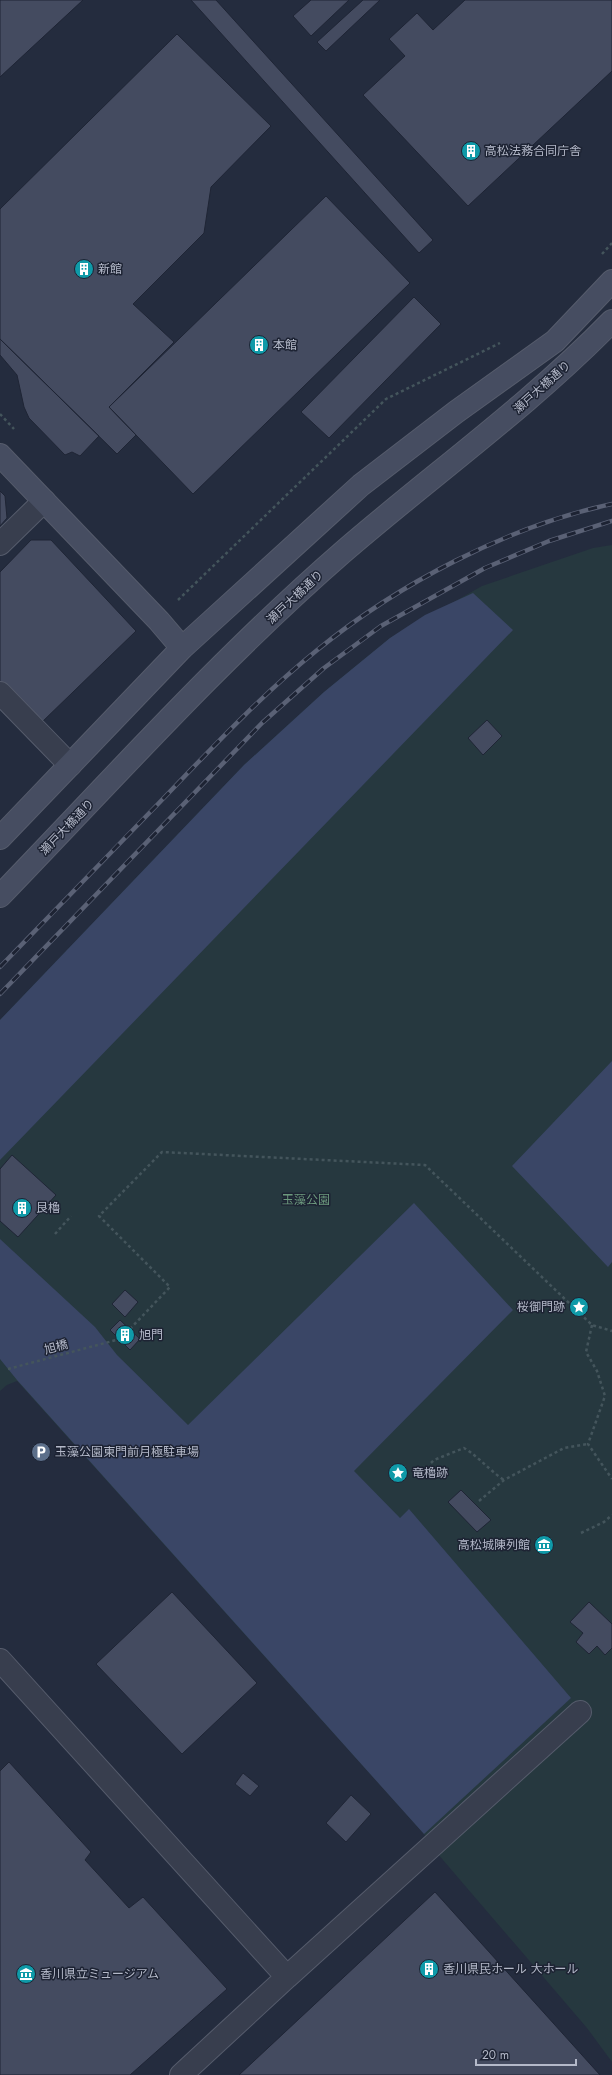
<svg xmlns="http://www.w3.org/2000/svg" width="612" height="2075" font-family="Jost,'Noto Sans JP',sans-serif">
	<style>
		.green { fill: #26383f }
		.water { fill: #3a4666 }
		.building { fill: #444b60; stroke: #1f2535 }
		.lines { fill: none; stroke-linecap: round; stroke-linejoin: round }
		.street-casing { stroke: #565c6c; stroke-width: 24 }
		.secondary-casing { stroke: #565c6c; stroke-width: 24 }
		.path { stroke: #44555c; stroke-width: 2.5; stroke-dasharray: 3 3; stroke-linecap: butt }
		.street { stroke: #383e4e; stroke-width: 22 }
		.secondary { stroke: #464d61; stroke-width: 22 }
		.rail-casing { stroke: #5a6175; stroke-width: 4.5 }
		.rail { stroke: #1d2333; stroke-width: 3; stroke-dasharray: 9; stroke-linecap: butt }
		.labels { text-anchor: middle; stroke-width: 3; stroke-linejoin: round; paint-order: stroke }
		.poi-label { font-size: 12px; fill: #b4b9c9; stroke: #1d2333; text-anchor: start }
		.street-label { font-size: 12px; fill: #b4b9c9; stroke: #1d2333 }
		.park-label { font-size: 12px; fill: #6c997d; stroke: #1d2333 }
	</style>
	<rect width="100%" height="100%" fill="#242c3e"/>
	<path class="green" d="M612 545V2062L587 2028 431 1846 424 1834 17 1381 7 1385 0 1391V1020L244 765 324 692 390 638 482 586 593 548Z"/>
	<path class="water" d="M473 593 513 630 0 1160V1020L244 765 324 692 390 638 425 615Z
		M612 1061V1262L608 1267 512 1166Z
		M414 1203 513 1310 354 1471 400 1518 409 1509 571 1698 424 1834 17 1380 0 1359V1239L95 1327 117 1355 188 1425Z"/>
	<path class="building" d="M0 0H83L0 77Z
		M191 0H216L433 240 419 253Z
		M311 0H349L311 36 293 16Z
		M363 0H380L326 51 317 42Z
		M465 0H612V71L468 206 363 95 405 56 389 39 417 13 433 30Z
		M177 34 271 126 211 187 204 233 133 304 174 342 109 407 136 435 117 454 0 339V209Z
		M326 196 410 283 193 494 109 407Z
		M414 297 441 324 329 438 301 412Z
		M0 339 99 436 80 456 72 452 65 455 29 418 24 407 17 375 0 355Z
		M0 491 5 496 7 518 0 526Z
		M31 540H51L136 631 41 723 0 683V572Z
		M487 720 502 736 483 755 468 738Z
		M12 1155 56 1195 18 1237 0 1221V1169Z
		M125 1290 138 1302 125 1317 112 1304Z
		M120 1320 140 1339 130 1350 110 1330Z
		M461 1490 491 1520 477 1532 448 1502Z
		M172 1592 257 1683 182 1754 96 1664Z
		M589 1602 612 1624V1648L605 1655 597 1646 589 1654 576 1642 583 1633 570 1622Z
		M9 1762 91 1852 85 1860 129 1908 143 1897 227 1989 130 2075H0V1771Z
		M243 1773 259 1786 250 1796 235 1784Z
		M351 1795 371 1814 346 1842 326 1823Z
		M435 1892 600 2075H239Z"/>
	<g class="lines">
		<defs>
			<path id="street" d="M0 544 44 501
				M0 693 70 765
				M0 1660 287 1977 181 2075
				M287 1977 580 1712"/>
			<path id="secondary" d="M0 455 159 621 182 648
				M0 838 182 648 361 485 456 412 555 341 612 281
				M0 896C112 780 221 658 343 552 432 475 529 406 612 321"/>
		</defs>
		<use href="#street" class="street-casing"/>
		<use href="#secondary" class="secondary-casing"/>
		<path class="path" d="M602 254 612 243
			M0 414 14 429
			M178 600 386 399 500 343
			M55 1234 71 1216
			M592 1325 586 1352 597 1371 605 1396 588 1444 612 1479
			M130 1329 170 1287 99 1216 162 1152 425 1165 592 1325 612 1331
			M8 1369 120 1339
			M431 1463 434 1460 464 1448C479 1457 489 1470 504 1480
			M479 1501 504 1480 564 1448 588 1444
			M581 1533 604 1522 612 1515"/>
		<use href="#street" class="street"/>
		<use href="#secondary" class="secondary"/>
		<defs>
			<path id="rail" d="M0 967C53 913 105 858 158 804 209 751 259 697 316 651 398 584 508 526 612 504
				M0 994 262 723 324 668 381 626 485 568 549 541 612 521"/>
		</defs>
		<use href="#rail" class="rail-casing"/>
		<use href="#rail" class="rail"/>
	</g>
	<defs>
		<symbol id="building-disc" viewBox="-11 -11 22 22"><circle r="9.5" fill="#0f9aa8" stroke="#1d2333"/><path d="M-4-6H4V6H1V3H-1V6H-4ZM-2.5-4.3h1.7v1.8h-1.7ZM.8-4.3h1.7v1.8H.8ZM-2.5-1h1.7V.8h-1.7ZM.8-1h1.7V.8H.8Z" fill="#fff"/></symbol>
		<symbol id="sight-disc" viewBox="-11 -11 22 22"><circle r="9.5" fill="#0f9aa8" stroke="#1d2333"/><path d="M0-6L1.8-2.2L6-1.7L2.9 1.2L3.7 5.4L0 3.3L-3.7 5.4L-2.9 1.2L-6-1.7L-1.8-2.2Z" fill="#fff"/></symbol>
		<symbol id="parking-disc" viewBox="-11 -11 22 22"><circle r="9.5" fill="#5c6f8a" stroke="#1d2333"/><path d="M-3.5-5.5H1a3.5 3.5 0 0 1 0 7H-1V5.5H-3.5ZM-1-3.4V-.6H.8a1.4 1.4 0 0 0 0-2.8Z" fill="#fff"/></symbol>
		<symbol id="museum-disc" viewBox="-11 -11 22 22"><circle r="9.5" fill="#0f9aa8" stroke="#1d2333"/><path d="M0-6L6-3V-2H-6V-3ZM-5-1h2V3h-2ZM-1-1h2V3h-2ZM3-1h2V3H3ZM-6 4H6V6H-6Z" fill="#fff"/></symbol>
	</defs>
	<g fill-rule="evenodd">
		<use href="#building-disc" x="460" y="140" width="22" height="22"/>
		<use href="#building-disc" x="73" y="258" width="22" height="22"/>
		<use href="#building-disc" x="248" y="334" width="22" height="22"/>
		<use href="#building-disc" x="11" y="1197" width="22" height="22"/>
		<use href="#sight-disc" x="568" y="1296" width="22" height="22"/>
		<use href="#building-disc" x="114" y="1324" width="22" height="22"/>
		<use href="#parking-disc" x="30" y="1441" width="22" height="22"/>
		<use href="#sight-disc" x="387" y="1462" width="22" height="22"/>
		<use href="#museum-disc" x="533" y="1534" width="22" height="22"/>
		<use href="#building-disc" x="418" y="1958" width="22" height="22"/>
		<use href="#museum-disc" x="15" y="1963" width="22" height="22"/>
	</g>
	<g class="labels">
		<g class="poi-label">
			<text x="485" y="155">高松法務合同庁舎</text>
			<text x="98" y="273">新館</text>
			<text x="273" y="349">本館</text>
			<text x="36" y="1212">艮櫓</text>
			<text x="565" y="1311" text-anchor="end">桜御門跡</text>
			<text x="139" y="1339">旭門</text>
			<text x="55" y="1456">玉藻公園東門前月極駐車場</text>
			<text x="412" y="1477">竜櫓跡</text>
			<text x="530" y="1549" text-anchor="end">高松城陳列館</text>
			<text x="443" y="1973">香川県民ホール 大ホール</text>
			<text x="40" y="1978">香川県立ミュージアム</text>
		</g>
		<g class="street-label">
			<text transform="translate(542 387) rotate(-42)" y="4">瀬戸大橋通り</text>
			<text transform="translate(295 597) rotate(-43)" y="4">瀬戸大橋通り</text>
			<text transform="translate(67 827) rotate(-46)" y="4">瀬戸大橋通り</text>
			<text transform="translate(56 1347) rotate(-15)" y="4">旭橋</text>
		</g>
		<g class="park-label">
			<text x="306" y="1204">玉藻公園</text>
		</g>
	</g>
	<path d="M476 2059v6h100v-6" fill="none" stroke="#b4b9c9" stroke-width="2"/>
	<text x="482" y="2059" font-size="12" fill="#b4b9c9" stroke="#1d2333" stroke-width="3" paint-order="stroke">20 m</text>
</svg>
